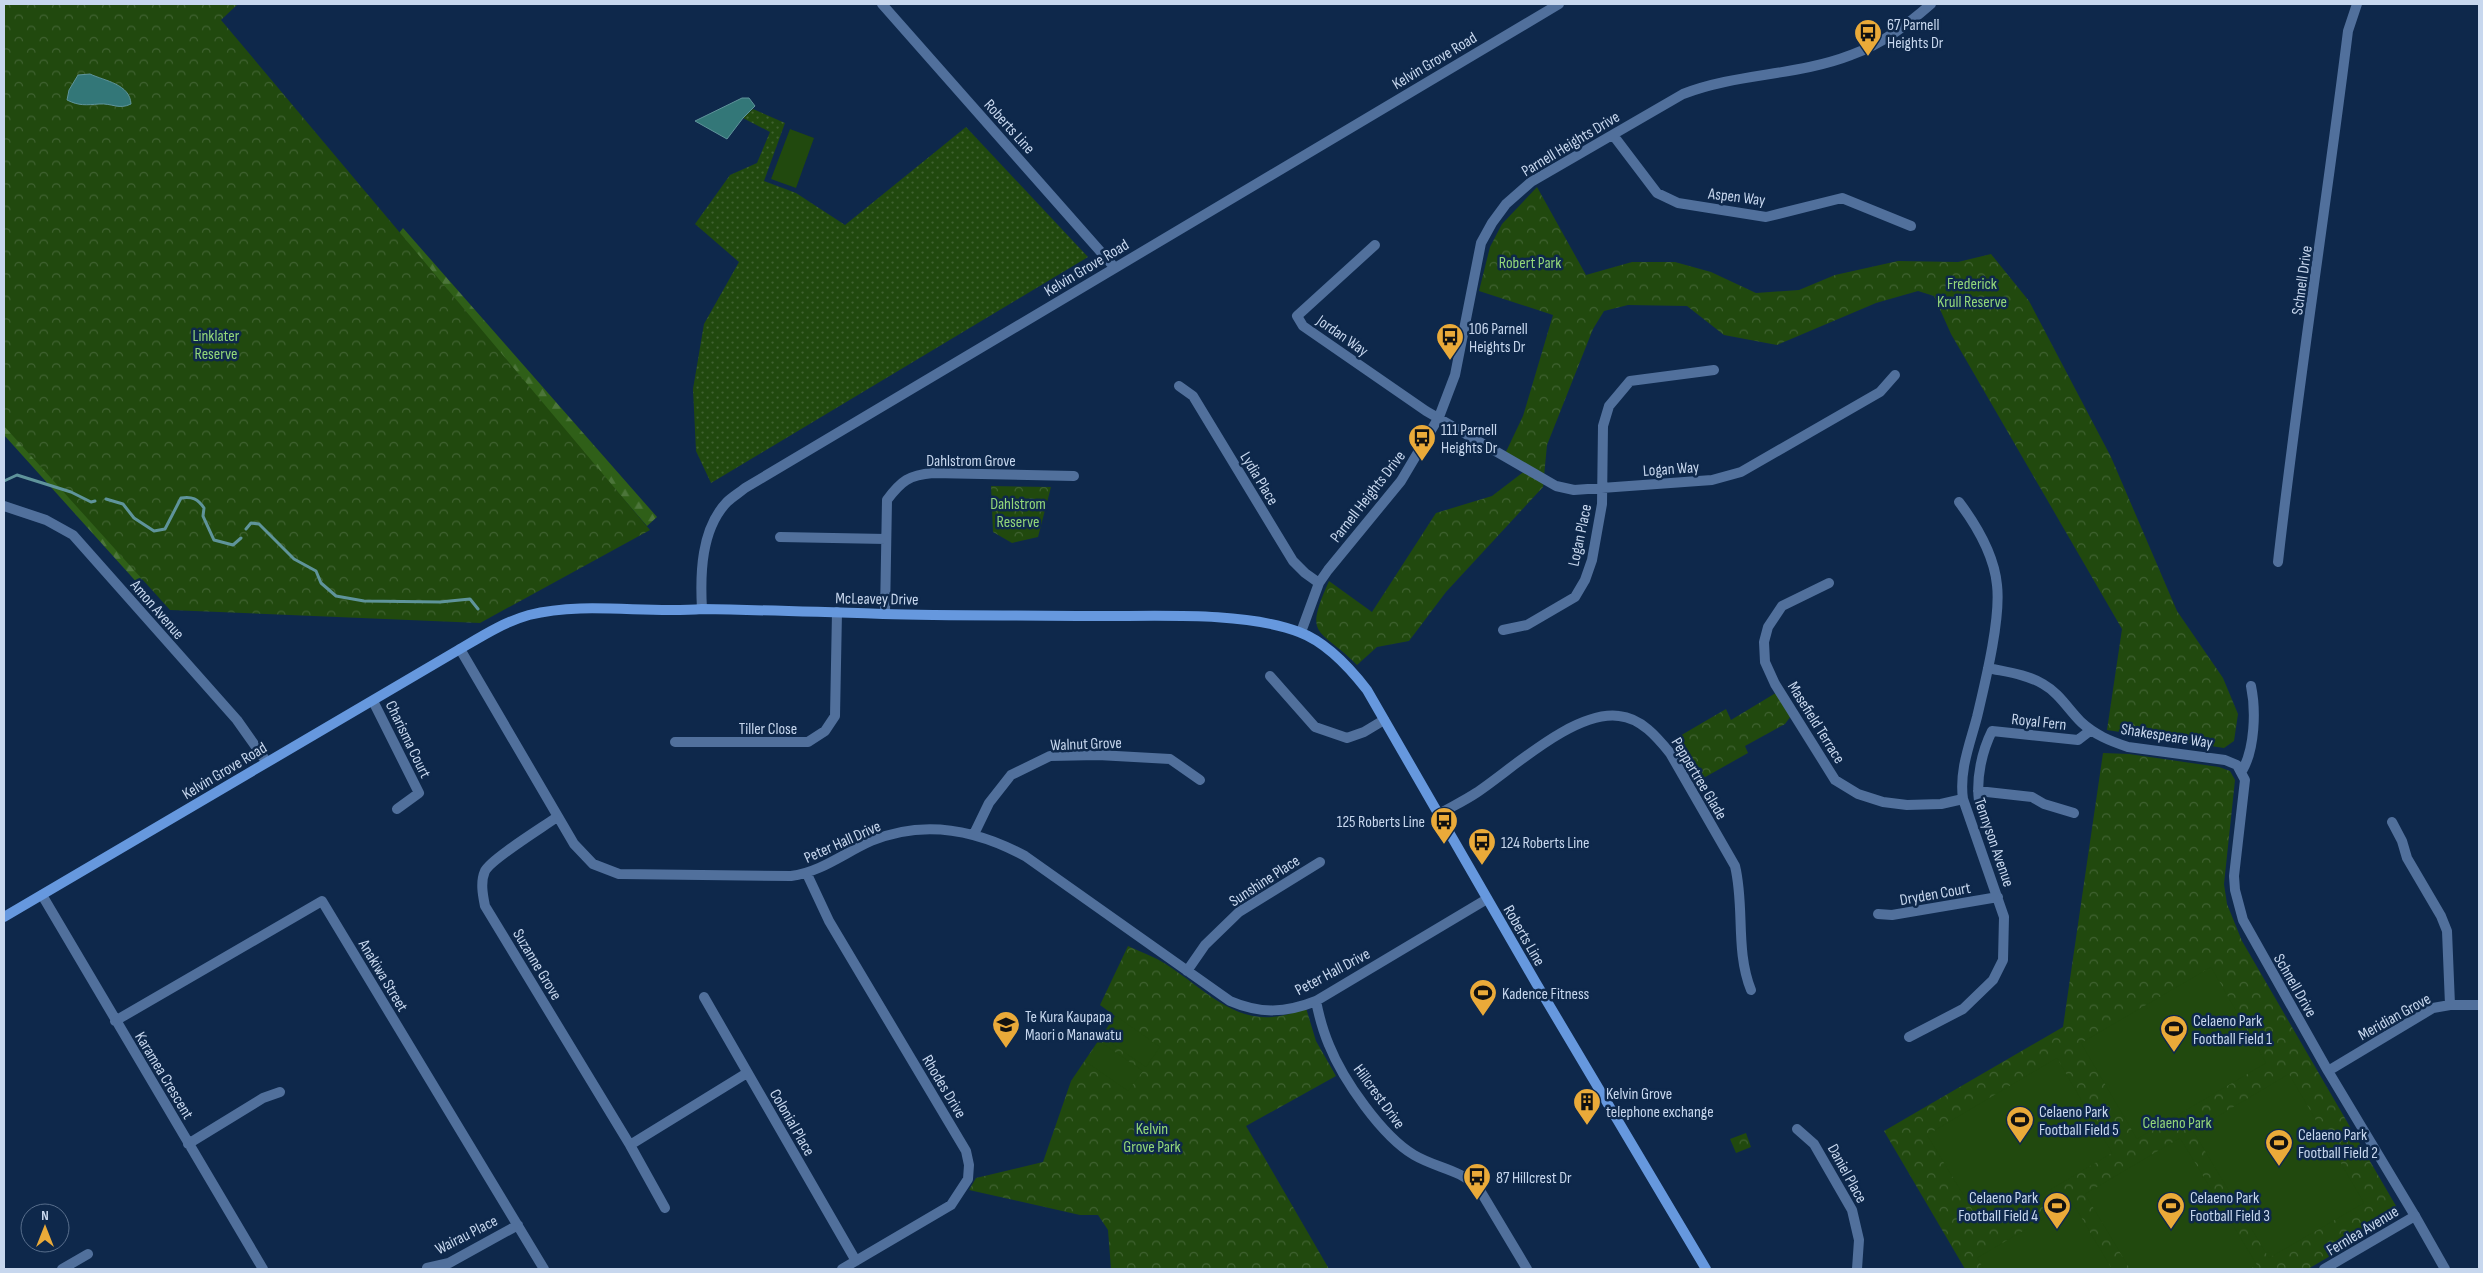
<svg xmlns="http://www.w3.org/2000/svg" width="2483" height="1273" font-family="'Sofia Sans Condensed',sans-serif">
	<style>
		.grass { fill: url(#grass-dots) }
		.forest { fill: url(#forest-firs) }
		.park { fill: url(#park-crowns) }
		.garden { fill: #21490e }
		.water { fill: #337778; stroke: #5f949b }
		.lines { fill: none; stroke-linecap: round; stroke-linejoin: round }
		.stream { stroke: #5f949b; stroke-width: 3 }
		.minor { stroke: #51709c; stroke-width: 10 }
		.tertiary { stroke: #51709c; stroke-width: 10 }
		.secondary { stroke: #6698de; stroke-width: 10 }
		.labels { text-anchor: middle; stroke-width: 5; stroke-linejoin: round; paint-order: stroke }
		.poi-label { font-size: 16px; fill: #c7d7ee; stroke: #0e284b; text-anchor: start }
		.street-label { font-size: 16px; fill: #c7d7ee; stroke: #0e284b }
		.park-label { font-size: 16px; fill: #93d779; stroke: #0e284b }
	</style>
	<defs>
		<pattern id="grass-dots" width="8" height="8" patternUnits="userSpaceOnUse" patternTransform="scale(1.25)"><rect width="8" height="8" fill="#21490e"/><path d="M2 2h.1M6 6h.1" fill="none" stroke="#406231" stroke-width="1.8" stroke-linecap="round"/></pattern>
		<pattern id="forest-firs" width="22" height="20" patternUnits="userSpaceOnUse" patternTransform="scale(1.25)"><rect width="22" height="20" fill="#2f5f18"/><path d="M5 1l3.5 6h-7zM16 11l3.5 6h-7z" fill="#4c753a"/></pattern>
		<pattern id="park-crowns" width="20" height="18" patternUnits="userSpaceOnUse" patternTransform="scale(1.25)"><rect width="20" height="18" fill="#21490e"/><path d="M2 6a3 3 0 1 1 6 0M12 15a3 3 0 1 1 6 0" fill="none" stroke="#406231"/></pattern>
	</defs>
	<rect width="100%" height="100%" fill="#0e284b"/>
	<path class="grass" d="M753 109 785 123 764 181 796 193 845 225 966 127 1088 257 711 483 696 451 693 389 704 324 739 262 695 224 730 175 757 163 770 132 743 118Z"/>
	<path class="forest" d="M403 228 657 517 647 526 396 237Z
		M4 417 144 574 140 586 4 435Z"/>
	<path class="park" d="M4 4H238L221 20 650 530 480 623 170 610 4 426Z
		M1537 187 1586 275 1632 262H1675L1711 272 1756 293 1799 290 1835 275 1898 261 1958 262 1991 254 2029 301 2111 457 2177 611 2223 678 2238 714 2234 741 2224 748 2107 730 2122 629 1951 334 1934 296 1918 291 1876 303 1777 345 1724 335 1687 306 1628 305 1604 311 1593 329 1547 445 1543 487 1446 592 1409 641 1377 647 1357 665C1319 627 1303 639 1329 581L1372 612 1436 513 1492 496 1526 470 1504 456 1523 416 1553 315 1479 291 1490 247 1502 224Z
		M991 486 1051 487 1038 537 1012 543 993 532Z
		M1779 691 1793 713 1785 724 1745 746 1748 753 1700 780 1673 740 1726 709 1731 720Z
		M2103 753 2129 754 2219 767 2230 771 2235 780 2224 884 2227 904 2242 941 2396 1206 2390 1221 2308 1269H1965L1884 1131 2063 1027Z
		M1128 946C1138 951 1150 955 1159 960 1211 991 1240 1037 1306 1008L1316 1041 1336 1076 1246 1126 1329 1269H1111L1108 1230 1098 1215H1080L969 1190 976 1178 1043 1162 1071 1081 1115 1016 1100 1005Z
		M1746 1133 1751 1147 1736 1153 1730 1139Z"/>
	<path class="garden" d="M790 129 814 138 796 188 771 179Z
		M2211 967 2266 1063 2137 1139 2081 1043Z
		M1116 1016 1160 1047 1146 1067 1102 1037Z
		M1099 1041 1143 1071 1128 1091 1085 1061Z
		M2057 1058 2112 1153 1984 1229 1927 1135Z
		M2289 1074 2364 1203 2269 1258 2193 1131Z
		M2180 1138 2257 1265 2250 1269H2130L2085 1194Z
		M2072 1202 2112 1269H1984L1977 1258Z"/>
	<path class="water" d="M90 74C105 81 130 84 131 104 119 110 112 103 99 104 86 105 79 106 67 100L69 90 78 75Z
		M742 98H749L755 106 743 118 727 139 695 121Z"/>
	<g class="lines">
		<path class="stream" d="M4 481 17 475 71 492 91 502 95 501
			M106 499 123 504 134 518 154 531 165 529 181 498C192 496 198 499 204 508L203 516 214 540 233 545 241 538
			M246 529 251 523 259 524 294 559 316 571 321 583 336 596 364 601 440 602 470 599 478 609"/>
		<path class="minor" d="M1613 135 1657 193 1678 203 1766 217 1842 198 1911 226
			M1375 245 1297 316 1303 326 1426 411 1556 486 1574 490 1712 480 1741 472 1880 392 1895 375
			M1179 386 1193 396 1293 561 1305 573 1319 583
			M4 506 46 520 73 535 237 720 266 761
			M780 537 886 539
			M2278 562C2298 384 2326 208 2348 31L2357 4
			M1829 583 1782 606 1768 627 1764 642 1765 662 1775 684 1835 780 1858 794 1883 802 1907 805 1941 804 1963 799
			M885 614 887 500C901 481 909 475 933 473L1074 476
			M1503 630 1527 625 1575 597 1585 580 1592 560 1602 504 1603 426 1609 406 1630 381 1714 370
			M1301 632 1319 583 1328 570 1401 481 1439 417 1455 375 1481 243 1492 223 1506 204 1531 182 1683 94C1737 73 1797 76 1851 55 1882 44 1907 25 1931 4
			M460 649 574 844 593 864 619 874 791 876C821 872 844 853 871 841 924 819 977 830 1025 856L1230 1001C1260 1014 1286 1013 1316 1001L1487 899
			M1988 668C2006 672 2026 674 2043 684 2059 693 2068 709 2081 722 2095 735 2110 741 2128 747L2225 760 2237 765 2245 780 2234 876 2235 890 2243 920 2328 1071 2415 1216
			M1270 676 1315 727 1347 738 1364 732 1384 720
			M373 701 419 793 397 809
			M675 742H808L825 731 835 716 837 612
			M2242 771C2255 749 2256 710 2251 686
			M1978 791 2032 797 2044 804 2074 813
			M1979 801C1976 778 1982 751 1992 731L2078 740 2091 730
			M1439 814C1451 807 1464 801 1476 793 1511 770 1574 710 1619 716 1641 718 1657 737 1670 753L1735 866C1745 907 1735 950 1751 990
			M557 817C543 827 491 859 485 871 480 882 483 896 485 906L630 1145 665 1208
			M2392 822 2402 841 2407 858 2441 916 2447 931 2450 1005
			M974 834 989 803 1011 775 1050 756 1098 755 1170 759 1200 780
			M807 874 829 921 966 1151 969 1165 968 1179 951 1205 842 1269
			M42 895 263 1269
			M1878 914 1892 915 1998 897
			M1187 971 1205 945 1239 912 1320 862
			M704 997 856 1261
			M1316 1001C1319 1016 1323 1031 1329 1045 1343 1080 1382 1136 1414 1155 1436 1168 1459 1169 1478 1187L1527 1269
			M115 1021 322 901 544 1269
			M1909 1037 1963 1009 1993 980 2003 960 2004 917 1963 799C1959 770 1970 744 1977 717 1985 683 2001 619 1997 585 1994 554 1977 526 1959 502
			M2328 1071 2433 1008 2450 1005H2479
			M1797 1129 1814 1144 1852 1210 1859 1240 1857 1269
			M188 1144 263 1098 280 1092
			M630 1145 747 1073
			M427 1268 449 1263 518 1225
			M62 1269 88 1254"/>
		<path class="tertiary" d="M882 4 1115 268
			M702 609C700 574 701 529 727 502 732 497 739 493 745 488L1559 4
			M2324 1269 2415 1216 2445 1269"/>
		<path class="secondary" d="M4 917 460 649C482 636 504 622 529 615 585 601 645 614 702 609 762 610 823 612 883 614 950 616 1017 615 1084 616 1147 617 1241 610 1299 632 1326 642 1350 668 1367 690L1536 983 1706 1269"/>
	</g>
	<defs>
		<symbol id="bus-pin" viewBox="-11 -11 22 30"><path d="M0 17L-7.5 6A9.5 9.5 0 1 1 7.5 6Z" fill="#eaaa39" stroke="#0e284b"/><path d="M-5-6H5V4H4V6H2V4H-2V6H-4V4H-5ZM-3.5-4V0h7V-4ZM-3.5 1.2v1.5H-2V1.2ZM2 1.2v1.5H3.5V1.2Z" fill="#111"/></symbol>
		<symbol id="stadium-pin" viewBox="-11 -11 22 30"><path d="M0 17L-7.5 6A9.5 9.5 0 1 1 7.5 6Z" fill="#eaaa39" stroke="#0e284b"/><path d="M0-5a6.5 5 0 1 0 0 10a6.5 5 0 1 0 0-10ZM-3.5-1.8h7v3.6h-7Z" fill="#111"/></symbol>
		<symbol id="school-pin" viewBox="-11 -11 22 30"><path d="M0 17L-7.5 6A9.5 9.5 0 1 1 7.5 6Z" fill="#eaaa39" stroke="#0e284b"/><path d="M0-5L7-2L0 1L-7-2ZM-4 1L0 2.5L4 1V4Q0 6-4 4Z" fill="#111"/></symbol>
		<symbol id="building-pin" viewBox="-11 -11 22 30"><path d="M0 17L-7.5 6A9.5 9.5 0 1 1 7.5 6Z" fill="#eaaa39" stroke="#0e284b"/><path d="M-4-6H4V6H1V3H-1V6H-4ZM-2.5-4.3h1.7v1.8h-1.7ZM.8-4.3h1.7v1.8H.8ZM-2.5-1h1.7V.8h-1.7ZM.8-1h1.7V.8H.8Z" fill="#111"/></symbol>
	</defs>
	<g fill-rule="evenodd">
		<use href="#bus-pin" x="1852" y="17" width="32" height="43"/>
		<use href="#bus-pin" x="1434" y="321" width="32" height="43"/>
		<use href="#bus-pin" x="1406" y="422" width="32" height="43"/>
		<use href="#bus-pin" x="1428" y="805" width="32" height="43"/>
		<use href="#bus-pin" x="1466" y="826" width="32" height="43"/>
		<use href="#stadium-pin" x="1467" y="977" width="32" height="43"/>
		<use href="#school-pin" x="990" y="1009" width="32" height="43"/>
		<use href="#stadium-pin" x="2158" y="1013" width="32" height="43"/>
		<use href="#building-pin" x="1571" y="1086" width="32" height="43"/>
		<use href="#stadium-pin" x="2004" y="1104" width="32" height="43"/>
		<use href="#stadium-pin" x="2263" y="1127" width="32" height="43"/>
		<use href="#bus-pin" x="1461" y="1161" width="32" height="43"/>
		<use href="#stadium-pin" x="2041" y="1190" width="32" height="43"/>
		<use href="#stadium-pin" x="2155" y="1190" width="32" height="43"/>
	</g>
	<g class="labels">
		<g class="poi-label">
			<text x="1887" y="30">67 Parnell<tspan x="1887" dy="18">Heights Dr</tspan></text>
			<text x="1469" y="334">106 Parnell<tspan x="1469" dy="18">Heights Dr</tspan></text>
			<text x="1441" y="435">111 Parnell<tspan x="1441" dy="18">Heights Dr</tspan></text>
			<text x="1425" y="827" text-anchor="end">125 Roberts Line</text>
			<text x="1501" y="848">124 Roberts Line</text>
			<text x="1502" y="999">Kadence Fitness</text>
			<text x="1025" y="1022">Te Kura Kaupapa<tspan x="1025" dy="18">Maori o Manawatu</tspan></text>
			<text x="2193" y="1026">Celaeno Park<tspan x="2193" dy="18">Football Field 1</tspan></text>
			<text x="1606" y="1099">Kelvin Grove<tspan x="1606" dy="18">telephone exchange</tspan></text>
			<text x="2039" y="1117">Celaeno Park<tspan x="2039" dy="18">Football Field 5</tspan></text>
			<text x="2298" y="1140">Celaeno Park<tspan x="2298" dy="18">Football Field 2</tspan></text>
			<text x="1496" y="1183">87 Hillcrest Dr</text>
			<text x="2038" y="1203" text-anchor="end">Celaeno Park<tspan x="2038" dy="18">Football Field 4</tspan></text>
			<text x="2190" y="1203">Celaeno Park<tspan x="2190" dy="18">Football Field 3</tspan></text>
		</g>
		<g class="street-label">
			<text transform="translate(1434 60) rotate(-31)" y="6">Kelvin Grove Road</text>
			<text transform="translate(1010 126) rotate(48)" y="6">Roberts Line</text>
			<text transform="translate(1570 143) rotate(-31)" y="6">Parnell Heights Drive</text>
			<text transform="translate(1737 196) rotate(7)" y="6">Aspen Way</text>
			<text transform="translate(1086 267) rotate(-31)" y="6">Kelvin Grove Road</text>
			<text transform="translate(2301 280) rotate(-82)" y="6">Schnell Drive</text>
			<text transform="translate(1343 335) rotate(35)" y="6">Jordan Way</text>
			<text x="971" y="466">Dahlstrom Grove</text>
			<text transform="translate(1671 468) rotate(-4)" y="6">Logan Way</text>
			<text transform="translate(1260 478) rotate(59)" y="6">Lydia Place</text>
			<text transform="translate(1367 496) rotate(-52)" y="6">Parnell Heights Drive</text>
			<text transform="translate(1579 535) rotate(-78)" y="6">Logan Place</text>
			<text transform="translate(877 598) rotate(1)" y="6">McLeavey Drive</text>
			<text transform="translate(158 609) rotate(49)" y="6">Amon Avenue</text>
			<text transform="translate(2039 721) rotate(6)" y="6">Royal Fern</text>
			<text transform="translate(1817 722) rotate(58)" y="6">Masefield Terrace</text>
			<text x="768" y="734">Tiller Close</text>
			<text transform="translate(2167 735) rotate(9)" y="6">Shakespeare Way</text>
			<text transform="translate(409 739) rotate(64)" y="6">Charisma Court</text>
			<text transform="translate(1086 743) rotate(-2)" y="6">Walnut Grove</text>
			<text transform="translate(224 770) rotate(-31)" y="6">Kelvin Grove Road</text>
			<text transform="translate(1700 778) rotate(59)" y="6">Peppertree Glade</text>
			<text transform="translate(842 841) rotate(-24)" y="6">Peter Hall Drive</text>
			<text transform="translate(1995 842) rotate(71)" y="6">Tennyson Avenue</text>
			<text transform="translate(1264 880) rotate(-33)" y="6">Sunshine Place</text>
			<text transform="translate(1935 893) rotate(-10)" y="6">Dryden Court</text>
			<text transform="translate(1525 935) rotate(60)" y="6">Roberts Line</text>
			<text transform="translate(538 964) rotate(59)" y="6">Suzanne Grove</text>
			<text transform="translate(1332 971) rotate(-28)" y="6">Peter Hall Drive</text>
			<text transform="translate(384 975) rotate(59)" y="6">Anakiwa Street</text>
			<text transform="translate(2296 985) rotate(60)" y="6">Schnell Drive</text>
			<text transform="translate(2394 1016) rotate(-29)" y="6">Meridian Grove</text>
			<text transform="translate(165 1075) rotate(59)" y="6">Karamea Crescent</text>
			<text transform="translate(945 1086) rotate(59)" y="6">Rhodes Drive</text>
			<text transform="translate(1380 1096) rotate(54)" y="6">Hillcrest Drive</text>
			<text transform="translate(793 1122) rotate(60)" y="6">Colonial Place</text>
			<text transform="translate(1848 1173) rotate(61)" y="6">Daniel Place</text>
			<text transform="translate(2362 1230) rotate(-31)" y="6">Fernlea Avenue</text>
			<text transform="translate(466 1234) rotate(-27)" y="6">Wairau Place</text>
		</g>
		<g class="park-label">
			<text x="1530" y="268">Robert Park</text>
			<text x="1972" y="289">Frederick<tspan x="1972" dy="18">Krull Reserve</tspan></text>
			<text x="216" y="341">Linklater<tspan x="216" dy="18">Reserve</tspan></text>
			<text x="1018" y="509">Dahlstrom<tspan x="1018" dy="18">Reserve</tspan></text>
			<text x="2177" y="1128">Celaeno Park</text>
			<text x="1152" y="1134">Kelvin<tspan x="1152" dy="18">Grove Park</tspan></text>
		</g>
	</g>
	<rect width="2483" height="1273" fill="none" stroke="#c7d7ee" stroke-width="10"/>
	<g transform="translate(45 1228)"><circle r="24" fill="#0e284b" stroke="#586e8c"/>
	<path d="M0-4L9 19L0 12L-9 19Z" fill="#eaaa39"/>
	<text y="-8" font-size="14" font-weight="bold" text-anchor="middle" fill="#c7d7ee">N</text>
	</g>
</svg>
